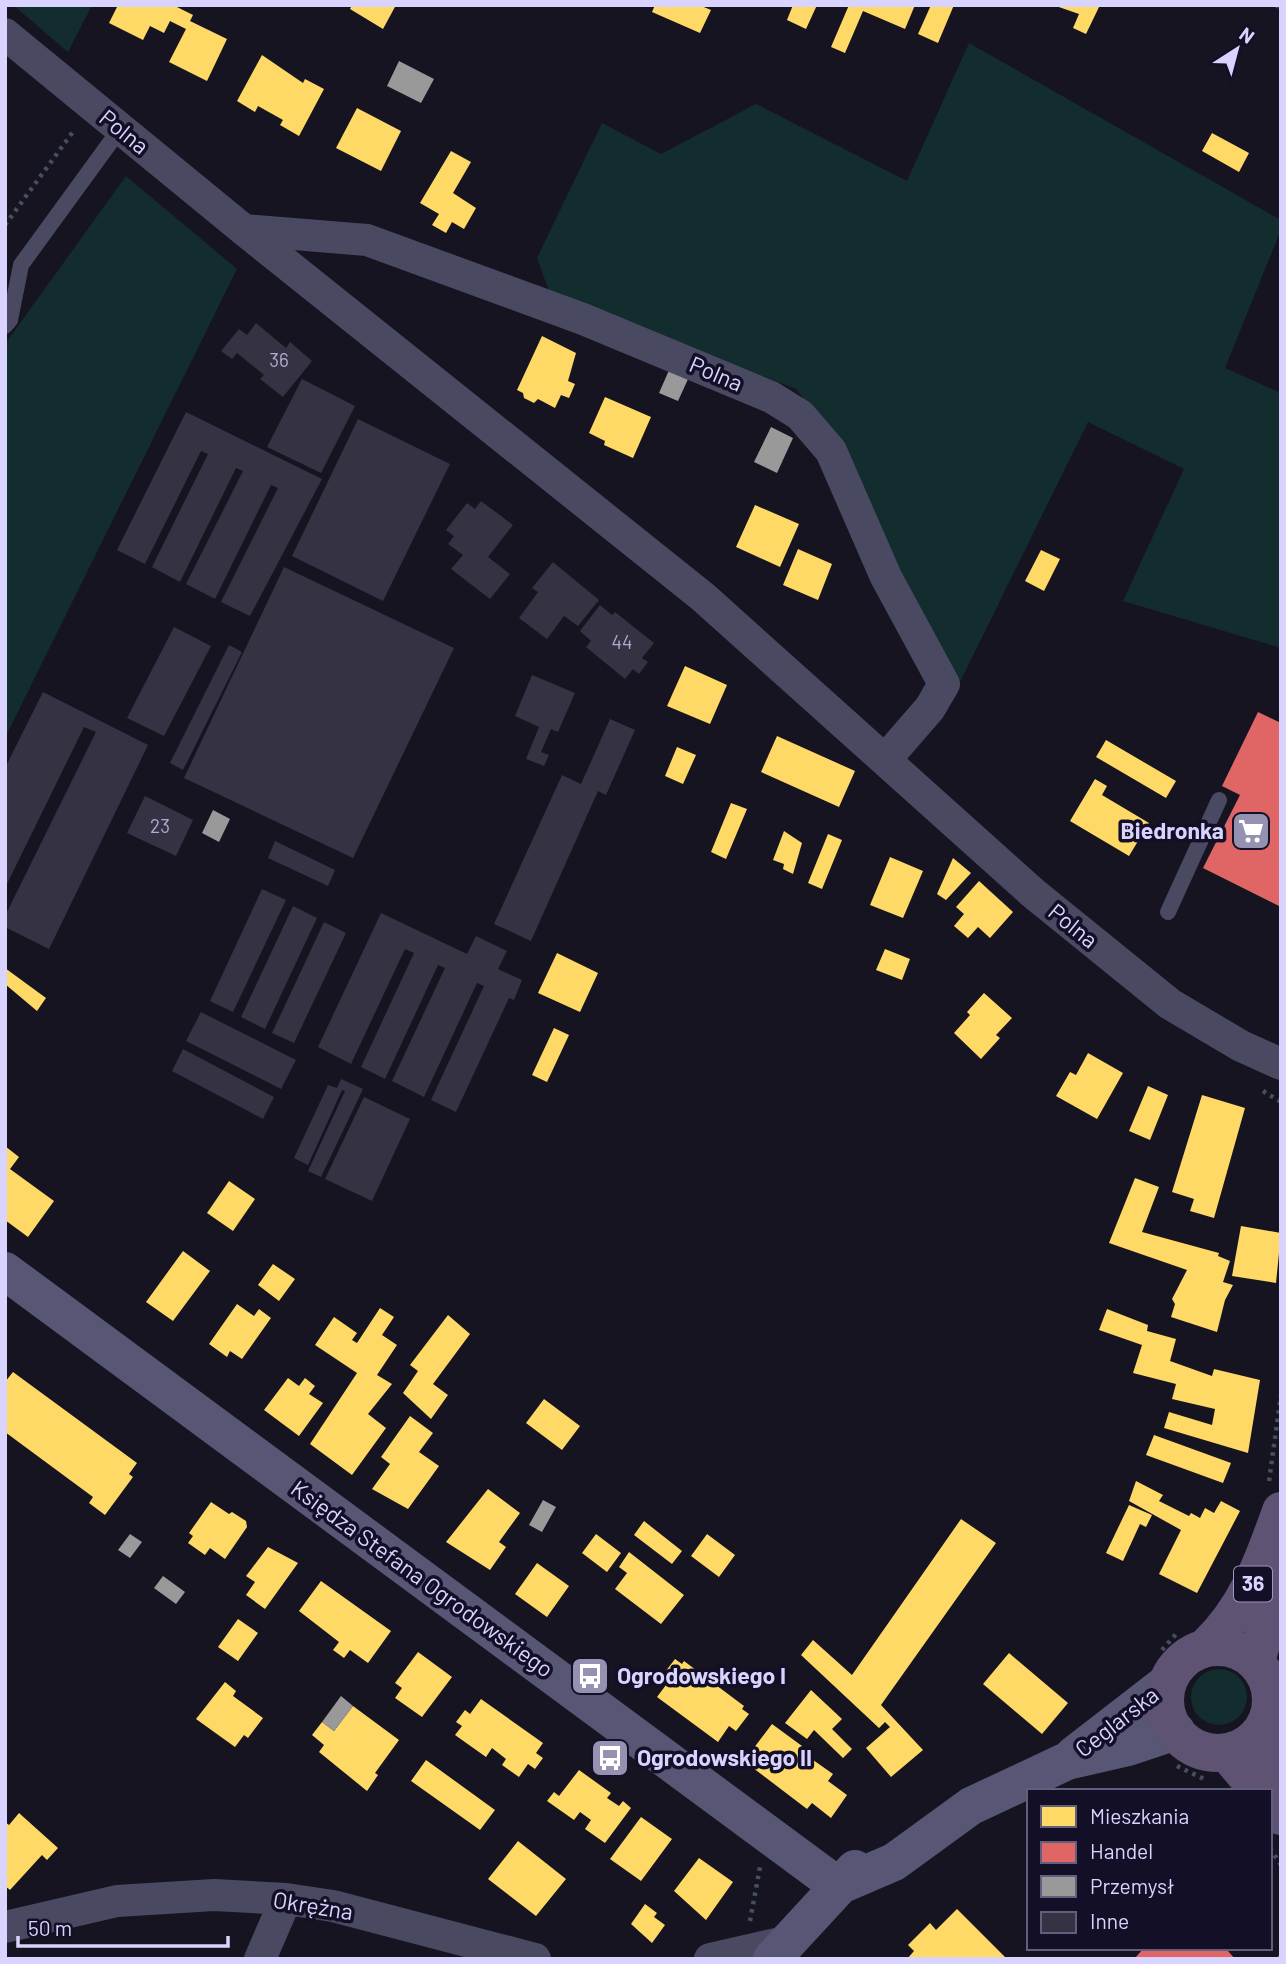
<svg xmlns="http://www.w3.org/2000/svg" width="1286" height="1964" font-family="Barlow,sans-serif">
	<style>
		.green { fill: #132c2d }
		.homes { fill: #ffd966 }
		.shops { fill: #e06666 }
		.industry { fill: #999 }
		.building { fill: #343243 }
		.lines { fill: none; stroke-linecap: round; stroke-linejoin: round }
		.path { stroke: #44505f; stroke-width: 4.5; stroke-dasharray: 3.5 5; stroke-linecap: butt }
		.lane { stroke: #4a4962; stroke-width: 16 }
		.street { stroke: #4a4962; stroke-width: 32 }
		.secondary { stroke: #575674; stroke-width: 38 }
		.primary { stroke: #5e5373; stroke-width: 38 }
		.labels { text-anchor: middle; stroke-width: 7; stroke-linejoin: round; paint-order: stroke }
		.number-label { font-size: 19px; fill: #b0acd0 }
		.shield { fill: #130f26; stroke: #9e99be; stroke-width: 2 }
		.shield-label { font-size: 21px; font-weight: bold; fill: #d9d4ff }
		.street-label { font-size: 23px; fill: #d9d4ff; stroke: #130f26 }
		.poi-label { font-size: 23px; font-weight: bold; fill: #d9d4ff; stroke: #130f26; text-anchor: start }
	</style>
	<rect width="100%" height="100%" fill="#161421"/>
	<path class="green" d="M13 5H92L68 52Z
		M969 43 1281 220V230L1225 368 1281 393V648L1123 601 1184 469 1088 422 960 682 896 569 847 454 796 389 550 294 537 258 602 123 661 154 756 104 907 181Z
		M126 176 237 269 5 738V344Z
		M1191 1697a28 28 0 1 1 56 0a28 28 0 1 1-56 0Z"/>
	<path class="homes" d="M118 5H173L193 15 190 21 227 39 207 81 169 62 186 29 170 21 164 33 150 26 143 40 109 23Z
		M352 5H396L383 29 350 9Z
		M655 5H699L711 10 700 33 652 12Z
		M793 5H817L806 29 787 20Z
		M849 5H915L905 29 863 11 845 53 831 47Z
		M931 5H954L938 43 918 34Z
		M1053 5H1100L1086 34 1073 28 1079 14Z
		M262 55 303 83 305 79 324 89 299 136 280 125 283 120 258 106 255 112 237 101Z
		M357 108 401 131 381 171 336 148Z
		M1212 133 1249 153 1239 172 1202 151Z
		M451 151 471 162 453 193 476 208 464 229 452 222 446 233 432 225 439 214 420 203Z
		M542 336 576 353 568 381 575 384 569 398 561 395 555 408 538 399 534 403 524 398 523 393 517 390Z
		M605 397 651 417 633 458 604 445 605 441 589 433Z
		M755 505 799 524 780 567 736 547Z
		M798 549 832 564 818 600 783 585Z
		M1041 550 1060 559 1044 591 1025 581Z
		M685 666 727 685 710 724 667 706Z
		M777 736 855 771 839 807 761 772Z
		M1106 740 1176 781 1166 798 1096 757Z
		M677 747 696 755 683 784 665 776Z
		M1095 779 1107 786 1102 795 1149 823 1129 856 1070 821Z
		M731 803 747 809 726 859 711 852Z
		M784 831 802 843 793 874 783 869 784 864 773 860Z
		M828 834 842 840 822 889 808 883Z
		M890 857 923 871 903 918 870 905Z
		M953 858 971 873 946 900 937 894Z
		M979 881 1013 912 990 938 978 927 968 938 954 926 964 914 956 907Z
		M885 949 910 959 902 980 876 970Z
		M557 953 598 973 580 1012 538 993Z
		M5 968 46 998 37 1011 5 984Z
		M984 993 1012 1018 996 1035 1000 1038 981 1059 954 1033 970 1015 967 1012Z
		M554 1028 569 1035 547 1082 532 1075Z
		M1088 1053 1123 1073 1097 1119 1056 1096 1070 1072 1076 1075Z
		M1148 1086 1168 1095 1150 1140 1129 1131Z
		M1202 1095 1245 1108 1214 1218 1190 1211 1194 1199 1172 1192Z
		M5 1146 19 1157 10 1169 54 1201 28 1237 5 1220Z
		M1135 1178 1159 1187 1142 1232 1219 1253 1218 1256 1230 1261 1223 1282 1233 1285 1225 1300 1217 1332 1171 1317 1175 1304 1172 1299 1187 1270 1109 1243Z
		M229 1181 255 1199 233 1231 207 1213Z
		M1241 1226 1281 1233 1276 1283 1232 1276Z
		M183 1251 210 1271 173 1321 146 1302Z
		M273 1264 295 1279 279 1301 258 1285Z
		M237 1304 254 1316 259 1309 271 1318 242 1359 230 1351 227 1357 209 1344Z
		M380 1308 394 1317 382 1335 397 1345 377 1375 392 1384 368 1414 386 1428 352 1475 310 1444 357 1373 315 1345 334 1317 357 1333 352 1340 357 1343Z
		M1107 1309 1148 1325 1147 1331 1176 1339 1170 1361 1212 1376 1214 1369 1260 1380 1248 1453 1164 1428 1169 1412 1212 1425 1215 1409 1172 1399 1176 1384 1133 1373 1142 1345 1099 1330Z
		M448 1315 470 1334 433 1384 448 1395 431 1419 403 1393 418 1371 410 1365Z
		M13 1372 137 1463 129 1474 133 1477 105 1515 89 1503 93 1497 5 1432V1382Z
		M288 1378 299 1386 305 1378 315 1386 309 1394 323 1403 299 1436 264 1410Z
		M544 1399 580 1426 562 1450 526 1423Z
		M410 1416 433 1433 419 1452 439 1466 408 1509 372 1489 390 1464 381 1457Z
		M1154 1435 1231 1463 1223 1483 1146 1455Z
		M1136 1481 1163 1495 1159 1501 1189 1516 1191 1513 1200 1518 1205 1508 1214 1513 1221 1501 1240 1511 1197 1593 1159 1574 1181 1530 1129 1501Z
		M488 1489 520 1513 499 1542 506 1547 490 1570 446 1542Z
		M211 1502 229 1514 232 1512 246 1521 247 1527 225 1559 210 1548 205 1555 188 1543 193 1536 189 1533Z
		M1129 1505 1152 1515 1146 1527 1140 1524 1123 1561 1106 1553Z
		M961 1519 996 1543 881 1705 923 1750 891 1777 866 1748 890 1727 885 1722 879 1728 801 1655 813 1640 852 1675Z
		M644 1521 682 1551 672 1564 634 1535Z
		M596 1534 621 1553 607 1572 582 1553Z
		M707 1534 735 1555 719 1577 691 1556Z
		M268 1547 298 1563 265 1609 246 1595 255 1582 246 1576Z
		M629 1552 684 1595 661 1624 615 1589 627 1573 619 1567Z
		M537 1563 569 1586 547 1617 515 1594Z
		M321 1581 391 1631 368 1663 350 1650 344 1658 333 1650 339 1642 299 1611Z
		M238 1619 258 1633 238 1661 218 1647Z
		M418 1652 452 1677 422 1717 395 1698 402 1688 395 1683Z
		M1009 1653 1068 1703 1042 1734 983 1684Z
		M675 1659 682 1664 684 1661 744 1706 742 1709 749 1714 736 1731 729 1726 718 1742 657 1697 669 1681 662 1676Z
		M225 1682 236 1691 233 1696 263 1718 248 1738 244 1735 235 1747 196 1719Z
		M811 1690 842 1719 832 1729 852 1749 843 1758 814 1730 807 1739 785 1723Z
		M481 1699 543 1743 536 1753 543 1758 535 1769 528 1764 519 1777 502 1765 506 1759 492 1748 486 1757 455 1735 462 1726 456 1722 465 1710 470 1714Z
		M353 1706 399 1740 375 1773 378 1775 367 1791 319 1752 324 1745 312 1735 322 1722 334 1731Z
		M772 1724 802 1746 799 1750 833 1774 828 1781 847 1795 831 1818 812 1803 807 1809 744 1761Z
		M426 1760 495 1810 480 1830 411 1781Z
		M579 1770 611 1793 607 1798 619 1806 623 1801 631 1808 605 1843 585 1829 591 1820 580 1812 574 1820 547 1801 554 1792 559 1796Z
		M19 1813 58 1848 47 1860 42 1855 10 1890 5 1886V1822L9 1825Z
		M641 1817 672 1839 641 1881 610 1859Z
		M518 1841 566 1879 536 1916 488 1879Z
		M699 1858 733 1882 706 1920 674 1891Z
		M645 1904 657 1913 654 1917 665 1925 652 1943 631 1924Z
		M957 1909 1007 1959H907L914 1951 908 1945 930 1923 936 1930Z"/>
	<path class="shops" d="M1258 712 1281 723V907L1203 868 1240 795 1222 786Z
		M1144 1948H1230L1228 1951 1235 1959H1134Z"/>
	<path class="industry" d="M399 61 434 79 421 103 387 86Z
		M670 368 689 377 678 401 659 393Z
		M771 427 793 438 777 473 754 462Z
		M213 810 230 819 219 842 202 833Z
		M543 1500 556 1507 542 1532 529 1525Z
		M130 1534 142 1542 130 1558 118 1550Z
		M163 1576 185 1592 176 1604 154 1588Z
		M341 1696 353 1706 334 1731 322 1722Z"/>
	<path class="building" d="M256 323 286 348 290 342 312 361 283 397 260 379 264 375 237 353 232 359 221 351 239 329 247 335Z
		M302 379 355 406 321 473 267 447Z
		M186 412 322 479 250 616 221 602 278 488 271 485 215 599 186 584 243 471 236 468 180 582 152 567 208 454 201 451 145 564 117 550Z
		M358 419 450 464 383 601 292 556Z
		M481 501 513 525 488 557 510 574 490 599 451 569 463 555 448 544 454 536 446 530 467 503 475 509Z
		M553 562 599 600 578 626 564 616 547 639 519 618 538 592 532 588Z
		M284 567 454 648 353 858 184 778Z
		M600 605 612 615 615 612 654 643 642 658 648 662 639 674 633 669 625 679 586 647 591 641 580 631Z
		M174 627 211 646 164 736 127 718Z
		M229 645 242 652 183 770 170 763Z
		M532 675 575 693 558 732 551 729 541 752 549 755 544 766 526 759 539 727 515 716Z
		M43 692 148 745 49 949 5 927V916L96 732 84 727 5 888V768Z
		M610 719 635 730 606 795 598 791 531 941 494 924 562 775 581 784Z
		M145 796 193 820 176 856 127 833Z
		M275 841 335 870 328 886 268 858Z
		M262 889 286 900 233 1012 210 1001Z
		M293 906 317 918 265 1029 241 1017Z
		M381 913 467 954 476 936 507 951 498 969 522 980 514 1000 509 998 456 1112 431 1100 484 986 477 983 424 1097 392 1081 445 968 438 965 385 1079 361 1067 414 953 405 949 351 1064 318 1047Z
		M324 922 346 933 294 1043 272 1033Z
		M201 1012 296 1060 281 1089 186 1041Z
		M183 1049 274 1097 263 1119 172 1071Z
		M341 1079 363 1089 321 1177 308 1171 345 1091 342 1090 308 1165 294 1158 328 1085 337 1088Z
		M364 1097 410 1119 372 1201 325 1179Z"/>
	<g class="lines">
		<path class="path" d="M1276 5 1281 8
			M5 225 75 129
			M1263 1091 1281 1102
			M1269 1481 1281 1395
			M1162 1650 1177 1633
			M1177 1766 1204 1779
			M1270 1848 1281 1865
			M750 1921 760 1867
			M1278 1959 1281 1956"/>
		<path class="lane" d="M5 326 10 320 21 265 120 129
			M1168 912 1219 800"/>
		<path class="street" d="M5 34 244 230 703 597 1033 893 1170 1004 1241 1046 1281 1064
			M244 230 367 240 583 319 771 397 800 415 831 451 886 577 944 684 930 708 885 760
			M5 1927 117 1901 214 1895 286 1899 333 1906 535 1959
			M260 1959 286 1899
			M710 1959 785 1942"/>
		<path class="secondary" d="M5 1271 838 1886
			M1074 1755 1167 1683
			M838 1886 894 1862 971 1806 1067 1761 1128 1747 1176 1731
			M772 1959 855 1869"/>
		<path class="primary" d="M1207 1646C1246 1609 1263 1562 1281 1511
			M1165 1700a53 53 0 1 1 106 0a53 53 0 1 1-106 0Z
			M1256 1661 1281 1578
			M1264 1728 1281 1771
			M1227 1753 1259 1791
			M1270 1806 1281 1816"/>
	</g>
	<defs>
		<symbol id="supermarket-square" viewBox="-11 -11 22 22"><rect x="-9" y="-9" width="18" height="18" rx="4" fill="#9591b1" stroke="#130f26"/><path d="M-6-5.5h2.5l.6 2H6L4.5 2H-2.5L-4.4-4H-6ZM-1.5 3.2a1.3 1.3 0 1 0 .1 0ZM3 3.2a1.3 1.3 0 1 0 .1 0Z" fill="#fff"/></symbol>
		<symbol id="bus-square" viewBox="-11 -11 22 22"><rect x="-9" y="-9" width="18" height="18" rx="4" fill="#9591b1" stroke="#130f26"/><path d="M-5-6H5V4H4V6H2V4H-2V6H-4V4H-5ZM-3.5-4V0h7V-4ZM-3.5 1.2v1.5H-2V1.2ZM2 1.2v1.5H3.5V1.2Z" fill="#fff"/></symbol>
	</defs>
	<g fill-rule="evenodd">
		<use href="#supermarket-square" x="1229" y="809" width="44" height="44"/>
		<use href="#bus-square" x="568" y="1654" width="44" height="44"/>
		<use href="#bus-square" x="588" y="1736" width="44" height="44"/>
	</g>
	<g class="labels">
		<g class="number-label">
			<text x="279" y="367">36</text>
			<text x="622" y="649">44</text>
			<text x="160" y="833">23</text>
		</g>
		<rect class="shield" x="1234" y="1566.5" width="38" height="35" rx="5"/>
		<g class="shield-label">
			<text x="1253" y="1591">36</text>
		</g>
		<g class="street-label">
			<text transform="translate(124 132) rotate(39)" y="8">Polna</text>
			<text transform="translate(716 374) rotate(23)" y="8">Polna</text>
			<text transform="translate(1073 926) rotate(39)" y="8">Polna</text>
			<text transform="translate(422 1579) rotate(36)" y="8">Księdza Stefana Ogrodowskiego</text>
			<text transform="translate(1117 1722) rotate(-38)" y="8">Ceglarska</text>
			<text transform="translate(313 1906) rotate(9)" y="8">Okrężna</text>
		</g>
		<g class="poi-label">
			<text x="1224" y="839" text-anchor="end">Biedronka</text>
			<text x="617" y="1684">Ogrodowskiego I</text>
			<text x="637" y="1766">Ogrodowskiego II</text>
		</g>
	</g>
	<rect width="1286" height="1964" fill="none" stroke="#d9d4ff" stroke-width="14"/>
	<rect x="1027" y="1789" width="245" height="161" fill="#130f26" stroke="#625e7d" stroke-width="2"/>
	<rect x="1041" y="1806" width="35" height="21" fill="#ffd966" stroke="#625e7d" stroke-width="2"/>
	<text x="1090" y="1824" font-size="21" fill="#d9d4ff">Mieszkania</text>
	<rect x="1041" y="1842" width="35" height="21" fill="#e06666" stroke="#625e7d" stroke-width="2"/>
	<text x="1090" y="1859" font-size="21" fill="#d9d4ff">Handel</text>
	<rect x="1041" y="1876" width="35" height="21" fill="#999999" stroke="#625e7d" stroke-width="2"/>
	<text x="1090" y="1894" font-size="21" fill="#d9d4ff">Przemysł</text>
	<rect x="1041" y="1912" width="35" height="21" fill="#343243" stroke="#625e7d" stroke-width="2"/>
	<text x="1090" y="1929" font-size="21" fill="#d9d4ff">Inne</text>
	<g transform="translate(1237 49) rotate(36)" stroke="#130f26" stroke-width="5" paint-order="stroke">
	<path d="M0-5L12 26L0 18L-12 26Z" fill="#d9d4ff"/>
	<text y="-10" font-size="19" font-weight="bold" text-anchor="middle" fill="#d9d4ff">N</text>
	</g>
	<path d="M18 1936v10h210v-10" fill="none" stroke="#d9d4ff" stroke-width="3.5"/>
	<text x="28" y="1936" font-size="21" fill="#d9d4ff" stroke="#130f26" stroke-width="5" paint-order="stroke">50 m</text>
</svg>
